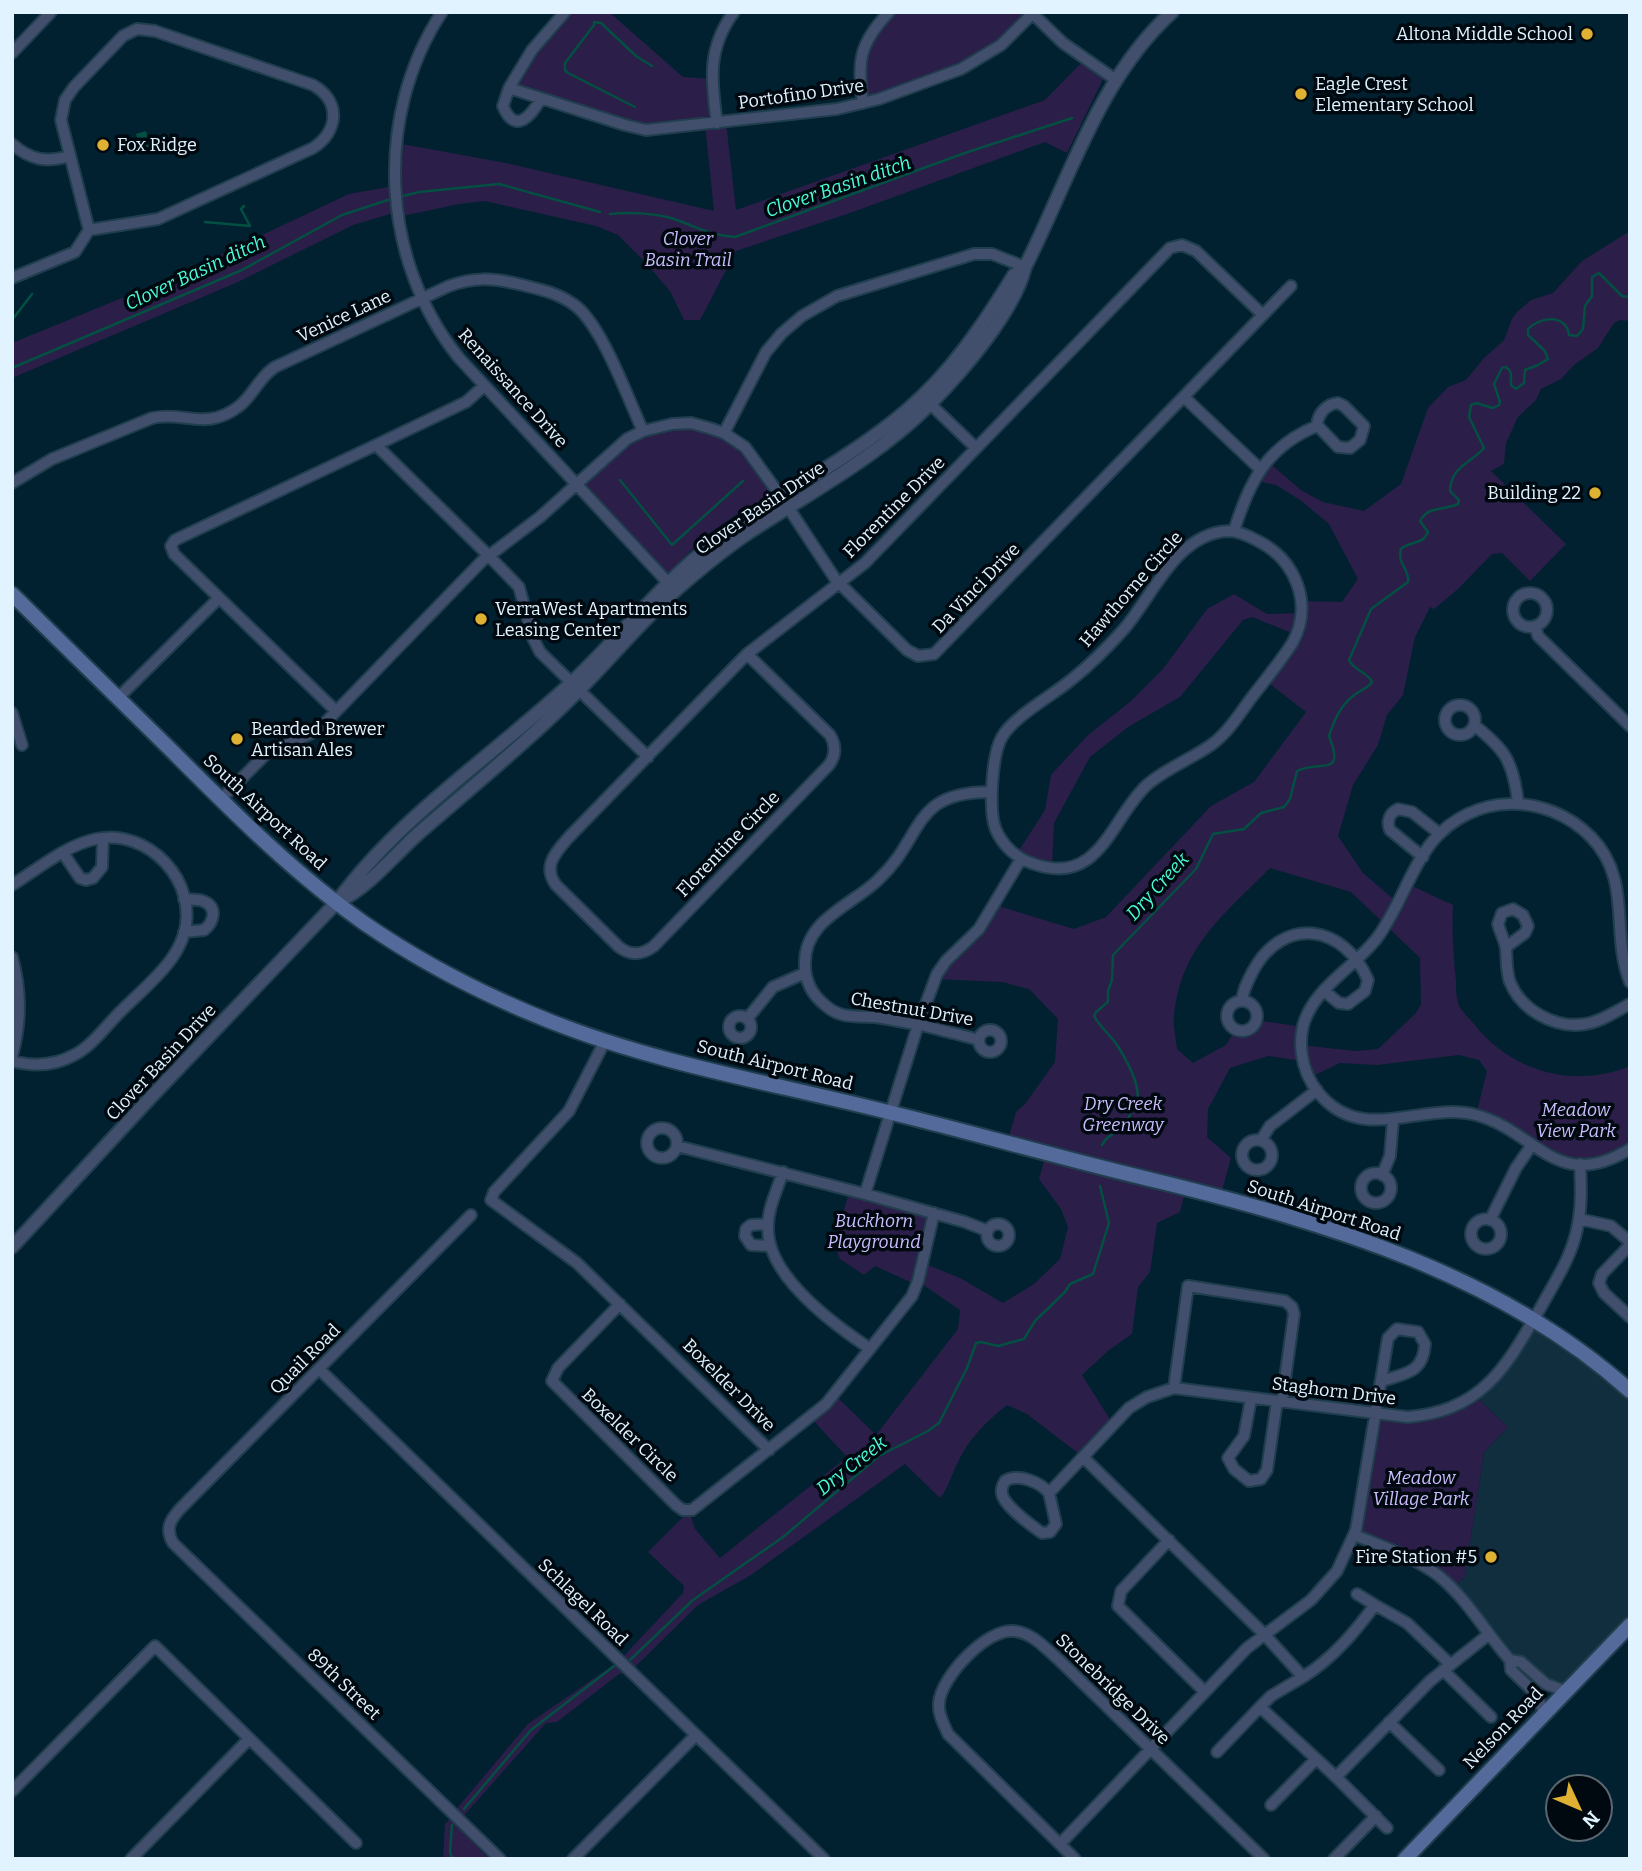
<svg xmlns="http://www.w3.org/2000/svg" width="1642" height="1871" font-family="Bitter,serif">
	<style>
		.built { fill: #102e3e }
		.green { fill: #2b1e48; fill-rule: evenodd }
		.water { fill: #035043 }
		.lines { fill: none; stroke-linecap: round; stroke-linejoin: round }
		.stream { stroke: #035043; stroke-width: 2.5 }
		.minor-casing { stroke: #203e4e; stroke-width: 14 }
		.tertiary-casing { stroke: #203e4e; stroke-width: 16 }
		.secondary-casing { stroke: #203e4e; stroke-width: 18 }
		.minor { stroke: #414f6d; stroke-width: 10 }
		.tertiary { stroke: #414f6d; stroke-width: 12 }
		.secondary { stroke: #536a9a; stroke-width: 14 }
		.poi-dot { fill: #deb133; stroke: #010910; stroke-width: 2.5 }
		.labels { text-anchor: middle; stroke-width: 7; stroke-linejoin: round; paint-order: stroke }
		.poi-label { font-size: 18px; fill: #e1f3fe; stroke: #010910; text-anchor: start }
		.street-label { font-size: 18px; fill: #e1f3fe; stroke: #010910 }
		.park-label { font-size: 18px; font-style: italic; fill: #cbbdfd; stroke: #010910 }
		.water-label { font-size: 19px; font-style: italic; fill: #4bfbd7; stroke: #010910 }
	</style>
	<rect width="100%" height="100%" fill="#012131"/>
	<path class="built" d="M1533 1320 1630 1391V1625L1565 1691 1510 1660 1453 1589 1465 1576 1484 1452 1508 1427 1474 1395Z"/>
	<path class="green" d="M565 12H609L683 77 712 79 717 122H726L736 210 1045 100 1085 59 1106 73 1067 153 1045 142 850 213 736 251 700 320H684L670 291 645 262 618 235 596 226 485 201 459 204 398 217 397 212 353 225 238 282 12 378V343L166 280 349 194 394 186 396 143 506 163 714 211 705 124 657 130 509 88Z
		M889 12H1034L986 55 863 103 859 64Z
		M1630 231V321L1620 320 1614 323 1598 348 1574 365 1561 379 1541 389 1536 400 1518 417 1506 443 1504 464 1491 471 1566 544 1530 581 1502 553 1492 554 1458 589 1434 609 1430 607 1415 637 1403 695 1387 715 1378 745 1353 785 1338 836 1363 873 1398 903 1408 884 1453 905C1452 931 1453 955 1456 981 1456 988 1456 996 1458 1003 1460 1010 1469 1018 1474 1024 1512 1072 1573 1089 1630 1066V1149L1580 1164 1476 1115 1487 1071 1479 1060 1459 1055 1377 1065 1340 1063 1309 1078 1302 1061 1268 1056 1230 1068 1208 1109 1207 1137 1231 1158 1220 1198 1186 1189 1180 1212 1157 1223 1150 1272 1138 1287 1132 1334 1109 1350 1082 1375 1113 1424 1083 1457 1027 1414 1007 1405C987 1421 968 1439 957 1464 951 1476 949 1487 940 1498L905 1464 751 1575 698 1605 630 1672 619 1674 557 1722 546 1723 460 1820 453 1813 528 1724 619 1661 683 1593 684 1586 648 1552 689 1511 695 1529 720 1558 847 1457 810 1417 835 1395 876 1435 958 1329 960 1310 919 1282 917 1285 875 1266 864 1275 840 1259 834 1244 850 1189 934 1213 923 1263 960 1278 1003 1303 1034 1284 1060 1259 1068 1227 1061 1209 1039 1179 1046 1154 1007 1143 1016 1112 1025 1104 1055 1062 1058 1019 1029 989 1002 982 935 979 995 905 1074 929 1106 917 1211 806 1254 782 1306 712 1265 680 1297 635 1252 617 1243 620 1180 697 1128 727 1090 757 1054 823 1052 868 1016 855 1045 810 1051 775 1087 736 1131 701 1163 669 1207 609 1234 594 1267 614 1301 613V601L1342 602 1358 579 1329 524 1300 500 1276 485 1253 480 1267 461 1301 490 1323 502 1364 511 1401 484 1428 408 1448 387 1466 380 1484 358 1504 340 1512 319 1518 311 1531 300 1553 293 1582 261ZM1270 868 1351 892 1420 958 1421 1004 1416 1013 1378 1049 1355 1051 1301 1045 1303 1027 1256 1020 1249 1029H1236L1226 1045 1193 1063 1177 1049C1176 1039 1173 1026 1174 1016 1181 946 1224 915 1270 868Z
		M683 423 738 442 778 492 761 503 743 510 711 532 687 554 680 564 662 577 577 485 621 443Z
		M1474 1395 1508 1427 1484 1452 1465 1576 1453 1589 1445 1581 1355 1535 1375 1414 1407 1417Z
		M450 1819 489 1859H443L445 1824Z"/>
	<path class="water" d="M146 131 151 151 137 155 136 150 140 149 136 134Z"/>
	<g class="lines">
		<path class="stream" d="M635 107 568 73 565 70V63L594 25V22L601 23 636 56 652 66
			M403 196 419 192 499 184 600 212
			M244 206 241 209 250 226
			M610 214C628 212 653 213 671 218 696 226 707 235 735 237L962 154 1072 118
			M205 222 250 226
			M12 320 32 294
			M12 368 242 270 342 215 388 200
			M620 480 672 545 743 481
			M1102 1145 1106 1139 1125 1125 1138 1098C1138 1080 1125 1057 1115 1042 1108 1033 1100 1027 1094 1016L1096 1012 1108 1002V991L1112 980 1113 955 1196 869 1213 834 1244 829 1261 813 1284 807 1290 799 1297 771C1319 759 1346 779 1329 736 1334 721 1340 706 1353 696 1360 690 1367 689 1372 682 1368 672 1354 671 1349 660L1371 609 1408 582C1410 569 1397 565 1401 549 1410 541 1423 545 1428 532L1420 521C1429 505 1443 511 1458 504L1459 500 1450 491C1451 466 1471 463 1484 448L1469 417 1471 405 1476 403 1493 408 1499 405 1500 402 1494 384 1502 368 1506 367C1514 373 1510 377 1511 385L1516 389 1524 383 1525 370 1538 365 1548 359 1545 351 1528 335V329C1539 317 1566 313 1569 335L1577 336 1583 329 1585 306 1592 296V277L1599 273 1622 296 1630 297
			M630 1660 693 1600 783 1537 879 1456 928 1431 939 1423 967 1368 976 1343 981 1342 998 1346 1024 1339 1035 1321 1065 1292 1070 1284 1093 1274 1109 1223 1100 1186
			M464 1809 531 1730 614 1666
			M452 1859 450 1851 452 1825"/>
		<defs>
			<path id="minor" d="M442 12C373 117 381 261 459 358L673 588
				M565 12 532 50 509 88 625 125 646 130 837 109 879 99 961 69 1001 45 1034 12
				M1033 14 1063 43 1116 80
				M137 29 155 31 313 85C341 101 339 131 313 148L158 219 89 230 61 120 65 100 74 87 123 36Z
				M12 53 51 12
				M509 88 503 106C515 136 532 115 541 98
				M863 103C857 61 859 44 889 12
				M717 123C711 81 707 48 734 12
				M12 144C31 160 46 163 69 156
				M12 278 75 252 89 230
				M1184 397 1260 469
				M925 399 976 448
				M1338 403 1344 406 1364 426 1360 440 1350 448 1338 447 1317 425C1318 414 1326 404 1338 403Z
				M724 433 766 352 782 333 802 316 837 296 974 254H992L1025 267
				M376 445 466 402 484 386
				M12 483 52 459 152 418C184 411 206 431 238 407 253 396 259 377 275 367L449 286C474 277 493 278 518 284 538 289 556 292 573 304 601 322 628 399 643 431
				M1228 531C1239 531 1249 536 1258 541 1296 560 1313 604 1293 642 1281 661 1266 679 1252 697 1240 713 1228 733 1211 745 1191 759 1167 768 1148 784 1111 817 1101 887 1034 864 1017 859 1003 846 996 830 988 811 992 754 1002 737 1013 717 1053 695 1071 680 1090 665 1108 647 1124 629 1154 594 1176 534 1228 531Z
				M1234 531C1249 482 1267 446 1317 426
				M489 556 519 587 533 638 540 652 648 757
				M1513 610a17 17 0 1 1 34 0a17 17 0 1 1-34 0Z
				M1535 626 1538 636 1630 726
				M747 654 830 735C836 745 836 755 829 765L654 946C642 955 631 956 619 947L556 885C542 866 556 852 569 837L747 654 865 563 1170 248 1182 245 1196 251 1263 315
				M118 698 219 598
				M1445 720a15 15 0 1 1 30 0a15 15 0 1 1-30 0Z
				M336 711 174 554 171 546 175 540 376 445 489 556
				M12 713 22 745
				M1474 725C1506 750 1513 762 1518 802
				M220 800 267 753 310 734 321 727 482 561 540 517 627 439 643 431 672 424 691 423 709 428 724 433 745 447 782 498 836 580 907 650 918 656 934 654 1291 286
				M63 853 80 878 86 880 93 878 102 867 103 838
				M1423 857 1390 830C1386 821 1390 813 1398 809L1412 812 1440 834
				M12 885C38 869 66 845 96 839 149 828 199 882 184 934 181 943 177 951 172 958 158 978 138 994 120 1012 106 1026 92 1046 74 1055 54 1066 34 1067 12 1061
				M184 899C190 900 197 899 203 901 218 907 214 922 204 930L184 932
				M1506 947 1525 933 1528 926 1523 915 1513 909 1502 913 1498 924C1500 932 1505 941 1506 949 1507 961 1506 971 1510 982 1521 1010 1555 1029 1585 1024 1601 1022 1616 1011 1630 1004
				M12 957C21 989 21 1024 12 1056
				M1630 982C1610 933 1633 880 1591 837 1547 792 1473 792 1432 842 1409 871 1399 909 1377 938 1354 968 1313 988 1303 1026 1297 1052 1305 1080 1324 1099 1368 1143 1425 1101 1476 1115 1537 1131 1556 1194 1630 1149
				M1242 1001C1243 989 1248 981 1253 971 1283 915 1344 924 1368 980L1365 991 1348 1004 1339 1003 1324 991
				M1227 1016a15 15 0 1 1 30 0a15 15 0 1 1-30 0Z
				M729 1027a11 11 0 1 1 22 0a11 11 0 1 1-22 0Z
				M747 1019 773 987 805 973
				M979 1041a11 11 0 1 1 22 0a11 11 0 1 1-22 0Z
				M979 1040C958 1034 937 1029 917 1024 903 1022 889 1019 875 1017 856 1016 840 1019 825 1005 811 994 805 981 805 964 804 920 851 906 878 880 925 837 910 791 992 792
				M605 1041 569 1111 494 1192 491 1200 577 1263 769 1450
				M647 1143a15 15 0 1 1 30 0a15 15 0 1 1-30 0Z
				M1261 1140 1270 1126 1317 1090
				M1242 1155a15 15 0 1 1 30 0a15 15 0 1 1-30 0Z
				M677 1146 865 1194 965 1222 988 1231
				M783 1172C777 1190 767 1210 768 1229 768 1276 833 1324 869 1348
				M1361 1188a15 15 0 1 1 30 0a15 15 0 1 1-30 0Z
				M1382 1175 1390 1156 1393 1120
				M865 1194 918 1025 937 974 946 961 979 929 1021 859
				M471 1215 180 1509C170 1520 165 1529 173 1543L500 1859
				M1579 1219 1611 1226 1630 1242
				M1471 1234a15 15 0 1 1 30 0a15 15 0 1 1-30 0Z
				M1490 1220 1516 1168 1531 1146
				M987 1235a11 11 0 1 1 22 0a11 11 0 1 1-22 0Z
				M768 1224 751 1225 746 1229 745 1236 751 1245 770 1246
				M1630 1245 1602 1274 1599 1283 1604 1293 1630 1317
				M620 1304 558 1368 552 1381 676 1505 683 1510H692L826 1404 912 1296 918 1281 934 1213
				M320 1370 824 1859
				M1174 1388 1188 1286 1285 1301 1292 1307 1294 1314 1282 1401
				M1251 1399 1244 1436 1228 1458 1234 1469 1249 1481 1261 1479 1267 1470 1277 1401
				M1083 1457 1264 1634 1303 1677 1271 1696 1260 1707 1336 1777 1430 1681 1488 1635
				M1049 1493C1040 1482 1018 1473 1005 1481 1002 1486 1000 1491 1003 1497 1008 1508 1032 1526 1042 1533L1050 1532 1056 1524 1049 1493 1129 1408 1147 1397 1174 1388 1407 1417C1483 1412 1507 1365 1541 1307 1555 1281 1571 1258 1577 1229 1582 1207 1581 1186 1580 1164
				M1355 1535C1383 1547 1414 1557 1439 1576 1467 1599 1486 1633 1510 1660L1521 1662 1546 1684 1565 1691
				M1169 1540 1121 1591 1118 1606 1205 1692
				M1357 1594 1375 1605
				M1510 1660 1511 1670 1537 1695 1544 1713
				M1443 1670 1491 1717
				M1303 1677C1333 1658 1354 1633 1375 1605L1407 1623 1450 1664
				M1389 1722 1439 1770
				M1217 1752 1260 1707
				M1336 1777 1387 1828
				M12 1791 155 1646 356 1843
				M1271 1805 1316 1759
				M1060 1844 1247 1648 1311 1600 1337 1571 1356 1530 1388 1338 1397 1329 1418 1332 1425 1344C1423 1373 1406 1373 1382 1381
				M131 1859 249 1739
				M573 1859 696 1735
				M1075 1859 948 1734C944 1724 938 1715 939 1703 941 1677 986 1629 1013 1631 1032 1632 1046 1649 1059 1660L1264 1859
				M1334 1859 1376 1816"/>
			<path id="tertiary" d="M340 901C372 884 393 856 420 832 473 786 528 741 578 691 611 658 642 620 677 589 700 569 723 550 748 533 809 493 877 457 929 405 962 372 1014 312 1025 267 1069 181 1098 79 1172 12
				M12 1247 150 1098 337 902C397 819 492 756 568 686 618 640 660 584 715 542 776 495 847 461 906 411 951 373 984 324 1014 275L1025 267"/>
			<path id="secondary" d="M12 594C65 646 118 698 171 750 232 811 293 873 364 923 422 963 486 996 552 1022 661 1065 778 1084 892 1113 982 1135 1071 1161 1161 1182 1327 1223 1500 1274 1630 1391
				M1405 1859 1630 1625"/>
		</defs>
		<use href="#minor" class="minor-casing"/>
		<use href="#tertiary" class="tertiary-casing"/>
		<use href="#secondary" class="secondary-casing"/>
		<use href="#minor" class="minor"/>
		<use href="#tertiary" class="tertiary"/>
		<use href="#secondary" class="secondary"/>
	</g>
	<g class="poi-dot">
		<circle cx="1587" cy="34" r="7"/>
		<circle cx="1301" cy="94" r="7"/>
		<circle cx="103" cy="145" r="7"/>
		<circle cx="1595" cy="493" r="7"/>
		<circle cx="481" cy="619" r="7"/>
		<circle cx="237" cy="739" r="7"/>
		<circle cx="1491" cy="1557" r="7"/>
	</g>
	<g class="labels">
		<g class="poi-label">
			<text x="1573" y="40" text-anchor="end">Altona Middle School</text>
			<text x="1315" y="90">Eagle Crest<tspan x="1315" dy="21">Elementary School</tspan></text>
			<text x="117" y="151">Fox Ridge</text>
			<text x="1581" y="499" text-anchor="end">Building 22</text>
			<text x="495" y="615">VerraWest Apartments<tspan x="495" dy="21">Leasing Center</tspan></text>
			<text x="251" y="735">Bearded Brewer<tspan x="251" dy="21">Artisan Ales</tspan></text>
			<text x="1477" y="1563" text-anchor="end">Fire Station #5</text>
		</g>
		<g class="street-label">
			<text transform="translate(801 94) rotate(-8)" y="6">Portofino Drive</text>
			<text transform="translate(344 316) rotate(-25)" y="6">Venice Lane</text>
			<text transform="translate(513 388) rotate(48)" y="6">Renaissance Drive</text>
			<text transform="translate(894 507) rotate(-45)" y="6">Florentine Drive</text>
			<text transform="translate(760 508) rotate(-34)" y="6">Clover Basin Drive</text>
			<text transform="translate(976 588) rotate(-46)" y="6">Da Vinci Drive</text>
			<text transform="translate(1131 589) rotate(-49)" y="6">Hawthorne Circle</text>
			<text transform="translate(265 812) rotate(43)" y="6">South Airport Road</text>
			<text transform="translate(728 844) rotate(-46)" y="6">Florentine Circle</text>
			<text transform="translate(912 1009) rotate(10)" y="6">Chestnut Drive</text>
			<text transform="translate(161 1062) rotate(-47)" y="6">Clover Basin Drive</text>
			<text transform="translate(775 1065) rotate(14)" y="6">South Airport Road</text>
			<text transform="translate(1324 1210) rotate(18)" y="6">South Airport Road</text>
			<text transform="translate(305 1359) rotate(-45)" y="6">Quail Road</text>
			<text transform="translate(729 1385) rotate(45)" y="6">Boxelder Drive</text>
			<text transform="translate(1334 1391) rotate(7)" y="6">Staghorn Drive</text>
			<text transform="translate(630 1435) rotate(44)" y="6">Boxelder Circle</text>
			<text transform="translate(583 1602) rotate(44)" y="6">Schlagel Road</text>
			<text transform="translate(344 1684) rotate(44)" y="6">89th Street</text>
			<text transform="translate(1113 1689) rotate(44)" y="6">Stonebridge Drive</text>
			<text transform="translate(1503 1728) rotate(-46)" y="6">Nelson Road</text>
		</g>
		<g class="park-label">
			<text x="688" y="245">Clover<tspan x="688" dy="21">Basin Trail</tspan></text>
			<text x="1123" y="1110">Dry Creek<tspan x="1123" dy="21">Greenway</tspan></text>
			<text x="1576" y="1116">Meadow<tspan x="1576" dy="21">View Park</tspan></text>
			<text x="874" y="1227">Buckhorn<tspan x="874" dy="21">Playground</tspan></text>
			<text x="1421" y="1484">Meadow<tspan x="1421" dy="21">Village Park</tspan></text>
		</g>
		<g class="water-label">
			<text transform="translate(838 186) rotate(-19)" y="7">Clover Basin ditch</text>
			<text transform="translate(195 272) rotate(-25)" y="7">Clover Basin ditch</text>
			<text transform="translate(1157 886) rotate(-48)" y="7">Dry Creek</text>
			<text transform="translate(851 1465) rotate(-38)" y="7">Dry Creek</text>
		</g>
	</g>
	<rect width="1642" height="1871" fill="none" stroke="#e1f3fe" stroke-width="28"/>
	<g transform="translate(1579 1808) rotate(134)"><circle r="33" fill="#010910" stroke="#5b676f" stroke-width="2"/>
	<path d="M0-5L12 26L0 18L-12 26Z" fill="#deb133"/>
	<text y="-10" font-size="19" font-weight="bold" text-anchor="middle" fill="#e1f3fe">N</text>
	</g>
</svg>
